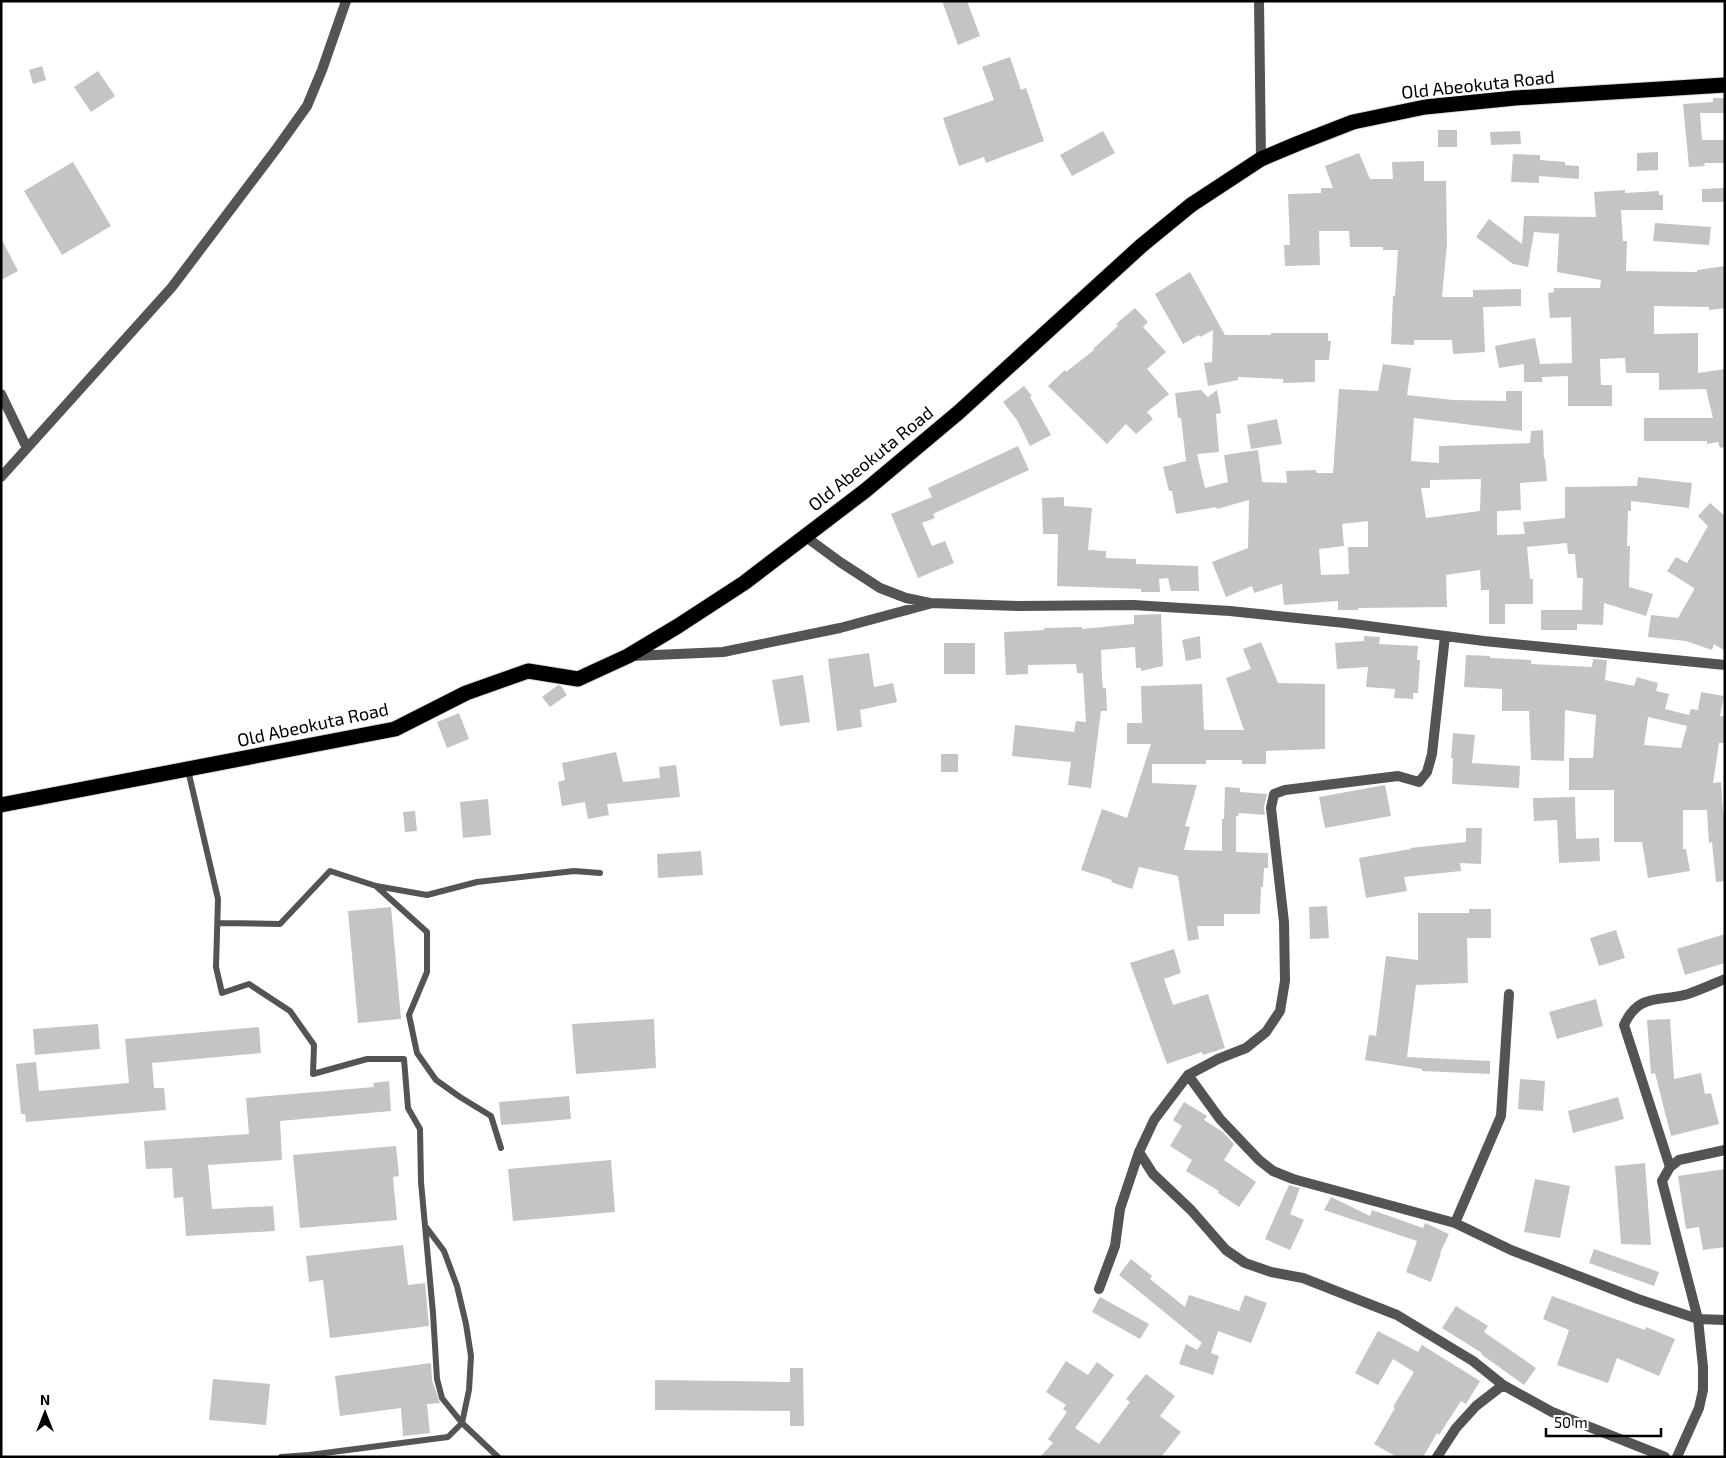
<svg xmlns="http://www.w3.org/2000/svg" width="1726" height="1458" font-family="'Exo 2',sans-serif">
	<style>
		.building { fill: #c4c4c4; fill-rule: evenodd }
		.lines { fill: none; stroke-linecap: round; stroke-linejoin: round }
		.highway-casing { stroke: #dbdbdb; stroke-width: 17 }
		.lane { stroke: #545454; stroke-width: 6 }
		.street { stroke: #545454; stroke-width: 10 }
		.highway { stroke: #000; stroke-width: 15 }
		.labels { text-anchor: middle; stroke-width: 5; stroke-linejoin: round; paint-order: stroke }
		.street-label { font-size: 18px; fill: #000; stroke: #fff }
	</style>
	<rect width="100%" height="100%" fill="#fff"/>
	<path class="building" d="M942 1H967L980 36 958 45Z
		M1010 57 1021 90 1026 88 1044 141 986 163 984 157 959 166 943 118 994 100 982 67Z
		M42 66 46 80 33 84 29 70Z
		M98 71 115 96 91 112 74 87Z
		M1713 98H1725V113H1700L1702 140H1725V163H1704L1705 166 1689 167 1683 104 1713 102Z
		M1438 130H1457V147H1438Z
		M1103 131 1115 153 1072 176 1060 155Z
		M1520 131 1521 144 1491 145 1490 132Z
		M1658 152V170L1637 171V153Z
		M1359 153 1370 179H1393L1392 162 1424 161V181H1446L1447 244 1442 297H1473V290L1521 289V306L1483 307 1485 352 1453 354 1452 340H1414V345L1391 344 1393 296H1395L1398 250H1383V247H1350L1349 231H1319L1320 265 1285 266 1284 245H1290L1288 194 1321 193V188H1333L1325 166Z
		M1513 154 1540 155V160L1565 162V165L1579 166V179L1539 176V183L1511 182Z
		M73 162 111 226 62 255 24 191Z
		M1725 188V202H1702V189Z
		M1625 190V193L1659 191V195H1663V210H1621L1623 241H1627L1626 271 1697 272V270L1725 266V308L1709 310V307L1654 306V334L1698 333V373L1725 369V447L1720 448 1718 442 1707 444V441H1644V418H1713L1706 389 1659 390V373H1626L1625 358 1600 359 1601 385H1612V406H1568V376L1542 377V382H1524V364L1499 368 1495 346 1535 338 1540 364 1572 363 1571 317 1550 318 1548 293 1554 292V288H1600L1601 280 1557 272 1559 234 1534 232 1528 267 1513 264 1476 237 1489 219 1522 244 1524 216 1596 217 1594 192Z
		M1655 223 1711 227 1709 245 1653 241Z
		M1 238 18 271 1 280Z
		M1190 272 1225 335H1271V333H1328V341H1331L1329 360H1315V382L1283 383V379L1238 377V380L1208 386 1204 363 1212 362 1213 330 1200 337 1199 335 1183 344 1155 294Z
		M1135 308 1148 322 1143 327 1166 352 1147 369 1169 394 1147 412 1153 419 1136 434 1126 424 1107 444 1048 386 1065 370 1066 372 1094 350 1093 349 1118 326 1116 324Z
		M1383 364 1411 368 1407 395 1453 400 1506 401V391H1522V431L1414 418 1411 461 1439 463V446L1530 443 1531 431 1543 430 1544 459 1545 458 1547 481 1520 483 1521 510 1497 511V535L1525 534 1523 522 1565 518V487L1637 486 1638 477 1692 483 1689 508 1631 501V511H1628L1627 546H1630L1629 587 1653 594 1646 616 1604 603 1603 625 1577 624V630H1541V610H1582L1583 578H1577L1575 554H1568L1567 543 1527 547 1530 579H1533V604H1505V624H1489V590H1481L1480 570 1446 575 1447 607 1358 608V610H1338V601L1284 605 1282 584 1254 593 1252 586 1226 597 1212 562 1248 548 1249 500 1217 509 1216 507 1176 514 1172 491H1169L1163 467 1186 461 1181 418H1178L1175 393 1201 390 1208 397 1217 390 1221 413 1216 414 1219 452 1197 454 1205 488 1228 482 1224 455 1258 450 1262 482 1287 483 1286 471 1316 470 1317 473H1333L1339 389 1378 391ZM1481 479 1480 511 1426 518 1421 488H1430V480ZM1368 521V547H1348L1349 574 1321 575 1319 549 1344 546 1342 524Z
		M1024 386 1032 396 1030 397 1051 435 1030 446 1017 420 1003 402Z
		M1277 419 1282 444 1251 449 1247 425Z
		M1018 446 1029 470 933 514 935 518 922 523 932 546 945 541 954 563 918 578 891 514 932 497 928 488Z
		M1064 497V506L1092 508 1088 550 1106 551V558L1136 559V564L1198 566 1199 591H1171L1168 578 1159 579 1160 592H1141V589L1057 586 1058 534H1043L1042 498Z
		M1710 503 1725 516V651L1714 644 1712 650 1686 641 1648 637 1651 615 1678 618 1694 590V588L1667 571 1676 557 1687 563 1708 526 1698 516Z
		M1161 614 1163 666 1141 671V668H1136L1135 647 1101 650 1102 679 1103 688H1106L1107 711H1101L1091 788 1068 785 1071 762 1012 756 1015 725 1074 732 1076 721 1086 722 1083 673H1077L1076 664 1028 665V674L1006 675 1004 632 1044 630V628L1082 627V629L1134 624V615Z
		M1200 636 1201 658 1186 661 1182 640Z
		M1364 636 1380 637 1379 644 1418 646 1417 660H1420L1418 693H1413V699L1394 698 1395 689 1366 687 1368 667 1337 669 1335 643 1364 641Z
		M1261 642 1278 683 1325 684V749L1266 751V764H1242V760H1206V764H1152V783L1197 785 1185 826 1190 827 1184 850 1222 851V819H1224L1225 787 1240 788V792L1267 794 1264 807 1265 815 1239 813 1238 816H1236V852L1268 853V868H1264L1263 887H1261L1260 914H1224V926H1197L1199 939 1188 941 1178 876 1139 867 1132 889 1111 882 1112 880 1081 870 1102 809 1127 818 1151 744H1127V723H1142L1141 686 1202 684 1204 730H1244L1226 678 1251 669 1243 649Z
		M944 643H975V674H944Z
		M869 653 874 687 893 683 897 702 860 710 862 727 837 731 828 659Z
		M1466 655 1490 656V658L1531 660V664L1592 667 1593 659 1607 660 1605 680 1634 686 1637 677 1658 683 1656 691 1669 694 1665 709 1689 715 1691 709 1698 710 1701 692 1724 696 1720 716H1725V743H1719L1713 783 1721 782 1723 812H1725V881L1716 882 1712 842 1709 843 1707 810H1683V849H1686L1690 871 1648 878 1642 842H1614V790H1569V758H1593L1596 715 1565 710 1564 761 1531 760 1529 711H1502V689L1464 687ZM1648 717 1687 726 1681 748 1644 745Z
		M803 675 810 722 780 726 772 680Z
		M558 685 561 686 567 695 550 707 542 697Z
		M459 713 469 739 447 748 437 722Z
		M1453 733 1475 735 1472 763 1520 766 1519 788 1452 784 1453 758H1451Z
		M616 752 623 782 660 778 659 767 676 765 680 797 607 804 609 815 588 819 585 802 562 806 558 782 565 780 562 763Z
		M941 754H958V772H941Z
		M1385 785 1391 816 1325 828 1319 797Z
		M1575 797 1576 839 1599 838 1600 861 1559 863 1557 820 1534 821 1533 798Z
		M488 799 491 835 463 838 460 802Z
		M415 811 417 831 405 832 403 812Z
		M1466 828H1482L1481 864 1460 863 1461 871 1404 877 1407 891 1366 898 1359 858 1411 849 1410 848 1466 842Z
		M701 851 703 875 658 878 657 854Z
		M1327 906 1329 938 1310 939 1309 907Z
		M391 907 401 1019 358 1023 348 911Z
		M1469 909H1491V938H1467L1468 983 1416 985 1407 1057 1490 1061V1074L1422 1071V1069L1365 1060 1369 1035 1376 1036 1386 956 1418 960V913H1469Z
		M1616 930 1625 958 1599 966 1590 938Z
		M1725 934V963L1685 975 1677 949Z
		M1174 949 1181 973 1164 979 1173 1005 1208 994 1225 1048 1203 1055 1202 1052 1167 1064 1130 963Z
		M1596 999 1603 1026 1557 1039 1549 1012Z
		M654 1019 656 1068 576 1074 572 1024Z
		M1670 1019 1674 1079 1701 1073 1705 1094 1711 1093 1719 1124 1671 1136 1655 1073 1651 1074 1647 1020Z
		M98 1024 100 1049 35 1055 33 1029Z
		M259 1027 261 1053 152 1063 154 1088H164L166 1110 26 1122 25 1114H21L16 1064 36 1062 39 1091 129 1083 125 1039Z
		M1520 1079 1545 1081 1543 1111 1518 1109Z
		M389 1081 391 1111 280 1121 282 1160 208 1165 212 1209 273 1206 275 1231 186 1236 183 1197 174 1198 172 1168 146 1169 144 1141 249 1134 246 1098 374 1087 373 1083Z
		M569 1096 571 1119 501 1125 499 1102Z
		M1618 1097 1624 1119 1573 1133 1568 1111Z
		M1184 1102 1207 1116 1204 1120 1223 1132 1234 1144 1224 1160 1256 1182 1239 1207 1218 1193 1219 1191 1186 1171 1192 1160 1170 1146 1182 1126 1173 1120Z
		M396 1146 399 1176 393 1177 397 1220 300 1228 293 1155Z
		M611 1160 615 1212 513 1221 508 1169Z
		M1645 1163 1651 1245 1621 1244 1615 1166Z
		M1725 1169V1247L1703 1250 1699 1227 1686 1229 1678 1176Z
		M1535 1179 1570 1186 1560 1238 1524 1232Z
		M1289 1185 1300 1188 1290 1214 1304 1220 1290 1250 1265 1239Z
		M1331 1197 1370 1216 1372 1210 1423 1228 1425 1223 1449 1234 1440 1253H1441L1431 1282 1406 1272 1417 1241 1324 1210Z
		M403 1245 408 1285 425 1283 429 1326 330 1338 323 1280 309 1282 306 1256Z
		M1594 1249 1659 1272 1654 1286 1589 1263Z
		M1131 1259 1152 1276 1150 1279 1185 1307 1189 1295 1239 1311 1245 1295 1267 1303 1251 1343 1218 1331 1211 1353 1219 1356 1213 1375 1179 1364 1186 1344 1197 1350 1202 1343 1119 1275Z
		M1552 1296 1645 1330 1646 1327 1675 1339 1659 1376 1617 1358 1608 1383 1557 1365 1569 1330 1543 1319Z
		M1100 1297 1149 1324 1140 1339 1092 1312Z
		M1456 1306 1488 1326 1484 1332 1536 1368 1524 1385 1481 1354 1482 1353 1442 1328Z
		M1378 1331 1418 1352 1422 1345 1480 1381 1466 1404 1461 1401 1439 1435 1437 1433 1423 1457H1397L1374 1444 1395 1408 1393 1407 1414 1372 1393 1359 1378 1385 1355 1373Z
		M1066 1361 1088 1375 1097 1362 1114 1375 1075 1428 1099 1444 1130 1402 1126 1399 1146 1374 1175 1396 1160 1416 1181 1432 1161 1457H1040L1053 1443 1048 1439 1067 1412 1063 1409 1066 1405 1046 1392Z
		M431 1363 432 1380 440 1403 427 1404 430 1433 403 1436 401 1408 340 1416 335 1376Z
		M790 1368H803L804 1426H790V1411L655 1410V1380L790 1382Z
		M213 1379 270 1384 266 1425 209 1420Z"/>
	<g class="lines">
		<defs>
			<path id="highway" d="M1 805 395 729 466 693 528 671 578 679 628 656 678 626 744 583 866 490 959 412 1141 246 1191 205 1261 159 1299 143 1353 122 1425 107 1515 98 1725 85"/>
		</defs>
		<use href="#highway" class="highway-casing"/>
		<path class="lane" d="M188 770 218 899 216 967 222 993 249 984 290 1011 314 1045 313 1074 367 1059H404L408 1108 420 1129 421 1182 433 1313 437 1379 442 1398 462 1423 498 1457
			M377 887 427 932V972L409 1015 417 1053 436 1080 460 1097 491 1116 501 1148
			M218 923 280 924 330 871 376 886 427 895 477 882 574 871 600 873
			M281 1457 309 1455 448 1437 462 1423 469 1390 471 1356 466 1324 457 1286 444 1251 426 1227"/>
		<path class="street" d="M1259 1 1261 159
			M1 394 27 448
			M1 477 172 287 277 148 307 106 322 70 346 1
			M806 537 840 562 880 588 906 598 930 603 1018 606 1133 605 1230 611 1345 623 1484 641 1725 665
			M632 656 723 652 840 628 929 604
			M1188 1075 1220 1119 1259 1160 1273 1171 1293 1179 1455 1223 1511 1250 1638 1299 1698 1319 1725 1320
			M1139 1152 1153 1174 1191 1210 1226 1250 1245 1263 1271 1272 1303 1278 1397 1315 1473 1361 1503 1385 1476 1406 1456 1428 1437 1457
			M1670 1167 1624 1025C1639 992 1661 1002 1688 994 1700 990 1713 984 1725 979
			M1455 1223 1501 1116 1509 994
			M1099 1289 1115 1246 1120 1209 1139 1152 1154 1120 1188 1075 1218 1059 1246 1048 1266 1032 1280 1011 1285 981 1284 922 1271 808 1274 794 1285 790 1398 776 1419 782 1427 772 1432 754 1445 636
			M1503 1385 1552 1412 1665 1457
			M1677 1457 1699 1408 1703 1390V1367L1698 1319 1662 1181 1670 1167 1679 1160 1725 1150"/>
		<use href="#highway" class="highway"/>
	</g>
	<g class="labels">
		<g class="street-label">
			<text transform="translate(1478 85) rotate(-6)" y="6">Old Abeokuta Road</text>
			<text transform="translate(871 459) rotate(-39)" y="6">Old Abeokuta Road</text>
			<text transform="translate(313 725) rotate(-12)" y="6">Old Abeokuta Road</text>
		</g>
	</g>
	<rect width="1726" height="1458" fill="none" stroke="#000000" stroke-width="5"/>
	<g transform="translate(45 1413)" stroke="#ffffff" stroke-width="4" paint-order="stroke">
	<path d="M0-4L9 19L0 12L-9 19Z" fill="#000000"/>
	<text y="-8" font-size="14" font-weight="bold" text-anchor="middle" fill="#000000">N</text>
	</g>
	<path d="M1546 1428v8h115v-8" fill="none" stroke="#000000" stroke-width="2.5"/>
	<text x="1554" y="1428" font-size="15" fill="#000000" stroke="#ffffff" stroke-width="4" paint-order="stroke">50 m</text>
</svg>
